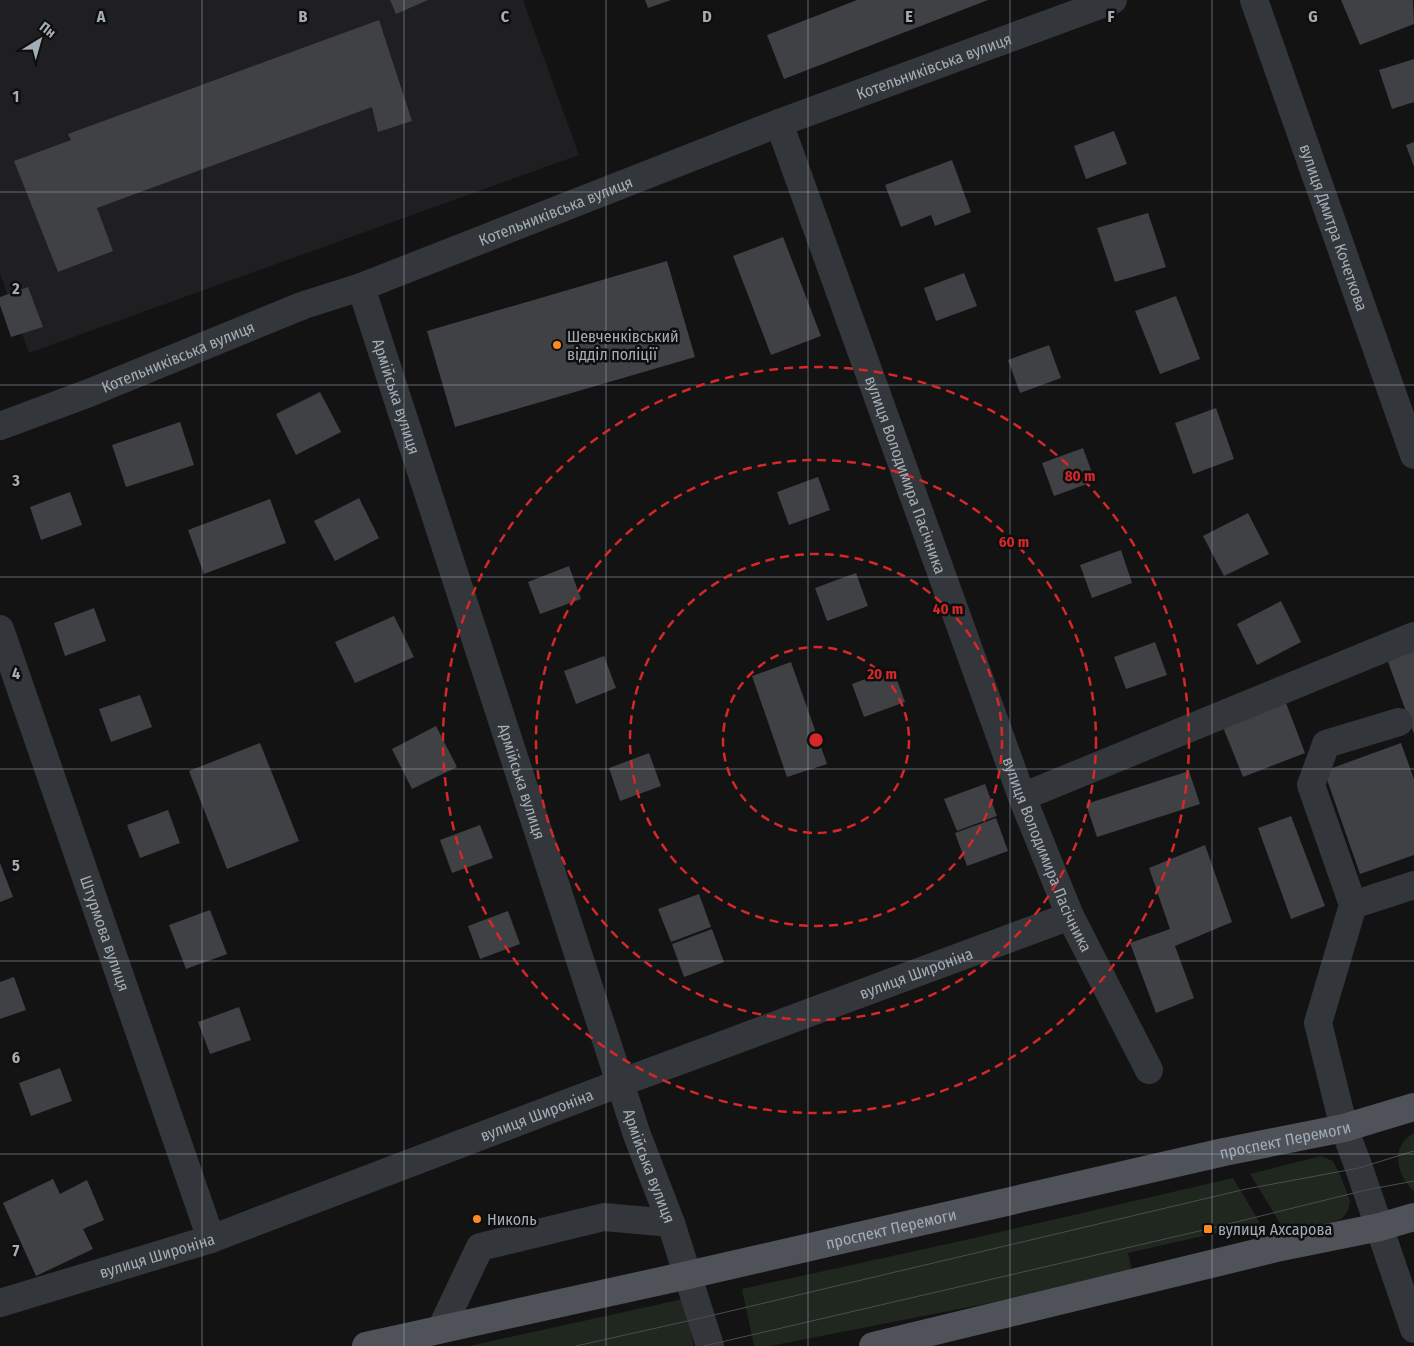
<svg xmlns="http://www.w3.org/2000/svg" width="1414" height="1346" font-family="'Fira Sans Condensed',sans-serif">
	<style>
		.built { fill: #1f1f21 }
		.green { fill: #1f271f }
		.building { fill: #3f4145 }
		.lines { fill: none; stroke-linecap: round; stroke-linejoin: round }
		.minor { stroke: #33363a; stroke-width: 28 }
		.major { stroke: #4f5359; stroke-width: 28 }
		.tram { stroke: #4a4e53; stroke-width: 1 }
		.grid { fill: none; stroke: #a3adb6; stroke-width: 1; stroke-opacity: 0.55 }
		.ring { fill: none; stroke: #d62828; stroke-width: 2.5; stroke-dasharray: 9 6 }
		.poi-dot { fill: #fb8924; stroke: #0e0e0f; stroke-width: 2 }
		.labels { text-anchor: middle; stroke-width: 5; stroke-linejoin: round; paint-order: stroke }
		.street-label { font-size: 16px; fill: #a3adb6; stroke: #0e0e0f }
		.poi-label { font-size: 16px; fill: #a3adb6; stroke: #0e0e0f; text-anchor: start }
		.grid-label { font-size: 16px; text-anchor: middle; font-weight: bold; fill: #a3adb6; stroke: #0e0e0f; stroke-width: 5; stroke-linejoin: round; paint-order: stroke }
		.centre { fill: #d62828; stroke: #0e0e0f; stroke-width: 2.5 }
		.ring-label { font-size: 15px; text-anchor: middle; font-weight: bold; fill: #d62828; stroke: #0e0e0f; stroke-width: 5; stroke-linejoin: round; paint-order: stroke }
	</style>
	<rect width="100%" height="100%" fill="#131314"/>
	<path class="built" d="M0 0H523L579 155 29 353 0 274Z"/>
	<path class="green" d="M1414 1133V1191C1396 1176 1390 1145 1414 1133Z
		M1321 1156 1333 1161 1341 1177 1350 1201 1348 1211 1342 1219 1288 1236 1250 1174Z
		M1233 1178 1260 1223 1128 1253 1133 1275 770 1346H754L742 1289 965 1240Z
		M683 1299 694 1346H469Z"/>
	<path class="building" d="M390 0H428L396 14Z
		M645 0H671L648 8Z
		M857 0H988L784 79 767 35Z
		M1341 0H1413L1414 24 1360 45Z
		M379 20 412 121 378 132 372 107 97 208 113 251 58 272 14 161 71 140 68 134Z
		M1414 59V102L1392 109 1379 70Z
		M1114 131 1127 164 1086 179 1074 146Z
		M1414 142V167L1406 145Z
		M952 160 971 212 935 226 931 215 901 227 885 185Z
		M1148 213 1166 267 1115 282 1097 228Z
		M783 237 821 336 771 355 733 256Z
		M667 261 695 357 455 427 427 331Z
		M964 273 977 306 936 321 924 288Z
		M28 287 43 327 11 337 0 305V297Z
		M1176 296 1200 359 1160 374 1135 311Z
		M1049 345 1061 378 1020 393 1008 360Z
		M320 392 341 432 296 455 276 414Z
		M1216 408 1234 459 1193 474 1175 423Z
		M180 422 194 465 126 487 112 445Z
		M1083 448 1095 481 1054 496 1042 463Z
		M818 477 830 510 789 525 777 492Z
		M70 492 82 525 41 540 30 507Z
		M359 498 379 538 335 561 314 521Z
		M270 499 286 543 204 574 188 530Z
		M1248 513 1269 554 1224 576 1203 536Z
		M1121 550 1132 583 1092 598 1080 565Z
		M569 566 581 599 540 614 528 582Z
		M856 573 868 606 827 621 815 588Z
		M1281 601 1301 642 1257 665 1237 624Z
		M94 608 106 641 65 656 54 623Z
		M394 616 414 657 355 683 335 642Z
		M1155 642 1167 675 1126 689 1114 657Z
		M1414 647V734L1386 656Z
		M604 656 616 688 576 704 564 671Z
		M791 662 827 764 787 777 752 676Z
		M893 669 905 702 864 717 852 684Z
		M140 695 152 727 111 742 99 709Z
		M1286 703 1305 753 1243 777 1223 727Z
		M436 726 457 767 412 789 392 749Z
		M260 743 299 841 227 869 189 771Z
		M1401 743 1414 779V855L1360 874 1324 771Z
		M649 753 661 786 620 801 609 768Z
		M1189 771 1200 804 1097 837 1086 804Z
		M985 784 997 816 957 831 944 799Z
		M168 810 180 843 140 858 127 825Z
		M1291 816 1325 906 1291 919 1258 828Z
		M996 818 1008 851 967 866 955 833Z
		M480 825 493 858 452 873 440 840Z
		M1205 845 1232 922 1175 946 1194 998 1156 1013 1130 943 1170 929 1149 868Z
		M0 863 13 897 0 902Z
		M699 894 711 927 671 942 658 909Z
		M210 910 227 954 186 969 169 925Z
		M508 911 520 944 480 959 468 926Z
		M712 929 724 962 684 977 672 944Z
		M14 977 26 1010 0 1019V982Z
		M239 1007 251 1040 210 1054 198 1022Z
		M60 1068 72 1101 31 1116 19 1083Z
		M53 1179 60 1194 87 1180 104 1220 83 1229 93 1249 36 1276 3 1203Z"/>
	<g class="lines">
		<g class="minor">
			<path id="s1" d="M1254 0 1414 455"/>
			<path id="s2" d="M779 123 1022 797 1070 916 1149 1070"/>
			<path id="s3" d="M361 287 637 1135 671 1223 710 1346"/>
			<path id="s4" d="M0 426 89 393 304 305 361 287 779 123 1113 0"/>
			<path id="s5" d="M0 629 211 1239"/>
			<path d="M1399 722 1326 744 1311 785 1353 905 1318 1023 1344 1128 1359 1168 1414 1329"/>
			<path d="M1022 797 1414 636"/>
			<path d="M1353 905 1414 885"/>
			<path id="s6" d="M0 1303 211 1239 620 1083 1070 916"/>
			<path d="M441 1329 480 1247 604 1217 671 1223"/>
		</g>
		<g class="major">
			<path id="s7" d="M366 1346 688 1275 1224 1152 1344 1128 1414 1107"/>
			<path d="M873 1346 1281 1247 1380 1227 1414 1217"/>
		</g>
		<path class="tram" d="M576 1346 701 1318 1246 1189 1359 1168 1414 1151
			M704 1346 1208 1229 1366 1190 1414 1181"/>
	</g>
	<path class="grid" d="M202 0V1346M404 0V1346M606 0V1346M808 0V1346M1010 0V1346M1212 0V1346M0 192H1414M0 385H1414M0 577H1414M0 769H1414M0 961H1414M0 1154H1414"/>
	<g class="ring">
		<circle cx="816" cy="740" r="93"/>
		<circle cx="816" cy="740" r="186"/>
		<circle cx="816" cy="740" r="280"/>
		<circle cx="816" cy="740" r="373"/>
	</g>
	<g class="poi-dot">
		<circle cx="557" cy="345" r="5"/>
		<circle cx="477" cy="1219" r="5"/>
		<rect x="1203" y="1224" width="10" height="10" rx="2.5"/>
	</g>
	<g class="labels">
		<g class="street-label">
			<text dy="6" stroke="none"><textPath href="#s4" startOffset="1001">Котельниківська вулиця</textPath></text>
			<text dy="6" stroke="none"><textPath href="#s4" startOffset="596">Котельниківська вулиця</textPath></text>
			<text dy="6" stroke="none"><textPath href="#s1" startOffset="241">вулиця Дмитра Кочеткова</textPath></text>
			<text dy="6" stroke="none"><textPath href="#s4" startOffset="191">Котельниківська вулиця</textPath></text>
			<text dy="6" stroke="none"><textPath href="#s3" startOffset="115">Армійська вулиця</textPath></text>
			<text dy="6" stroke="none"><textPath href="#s2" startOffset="374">вулиця Володимира Пасічника</textPath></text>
			<text dy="6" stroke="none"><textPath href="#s3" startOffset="520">Армійська вулиця</textPath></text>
			<text dy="6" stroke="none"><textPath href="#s2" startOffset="779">вулиця Володимира Пасічника</textPath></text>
			<text dy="6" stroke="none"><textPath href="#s5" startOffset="322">Штурмова вулиця</textPath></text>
			<text dy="6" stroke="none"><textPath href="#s6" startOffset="974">вулиця Широніна</textPath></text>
			<text dy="6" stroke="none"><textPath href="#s6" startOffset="569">вулиця Широніна</textPath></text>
			<text dy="6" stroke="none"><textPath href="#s7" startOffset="942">проспект Перемоги</textPath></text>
			<text dy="6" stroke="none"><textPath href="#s3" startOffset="925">Армійська вулиця</textPath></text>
			<text dy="6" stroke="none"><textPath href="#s7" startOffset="538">проспект Перемоги</textPath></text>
			<text dy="6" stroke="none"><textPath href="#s6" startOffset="164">вулиця Широніна</textPath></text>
		</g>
		<g class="poi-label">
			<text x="567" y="342">Шевченківський<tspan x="567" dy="18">відділ поліції</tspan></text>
			<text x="487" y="1225">Николь</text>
			<text x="1218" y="1235">вулиця Ахсарова</text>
		</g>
	</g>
	<g class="grid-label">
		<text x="101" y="22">A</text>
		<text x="303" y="22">B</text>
		<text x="505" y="22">C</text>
		<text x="707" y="22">D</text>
		<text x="909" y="22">E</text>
		<text x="1111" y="22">F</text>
		<text x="1313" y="22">G</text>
		<text x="16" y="102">1</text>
		<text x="16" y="294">2</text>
		<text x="16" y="486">3</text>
		<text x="16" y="679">4</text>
		<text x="16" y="871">5</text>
		<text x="16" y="1063">6</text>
		<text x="16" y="1256">7</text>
	</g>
	<circle cx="816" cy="740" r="8" class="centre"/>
	<g class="ring-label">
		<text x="1080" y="481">80 m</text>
		<text x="1014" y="547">60 m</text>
		<text x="948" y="614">40 m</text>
		<text x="882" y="679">20 m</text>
	</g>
	<g transform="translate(40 40) rotate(37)" stroke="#0e0e0f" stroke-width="4" paint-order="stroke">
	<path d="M0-4L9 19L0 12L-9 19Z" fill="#a3adb6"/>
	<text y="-8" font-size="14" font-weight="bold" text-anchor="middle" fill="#a3adb6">Пн</text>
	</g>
</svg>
